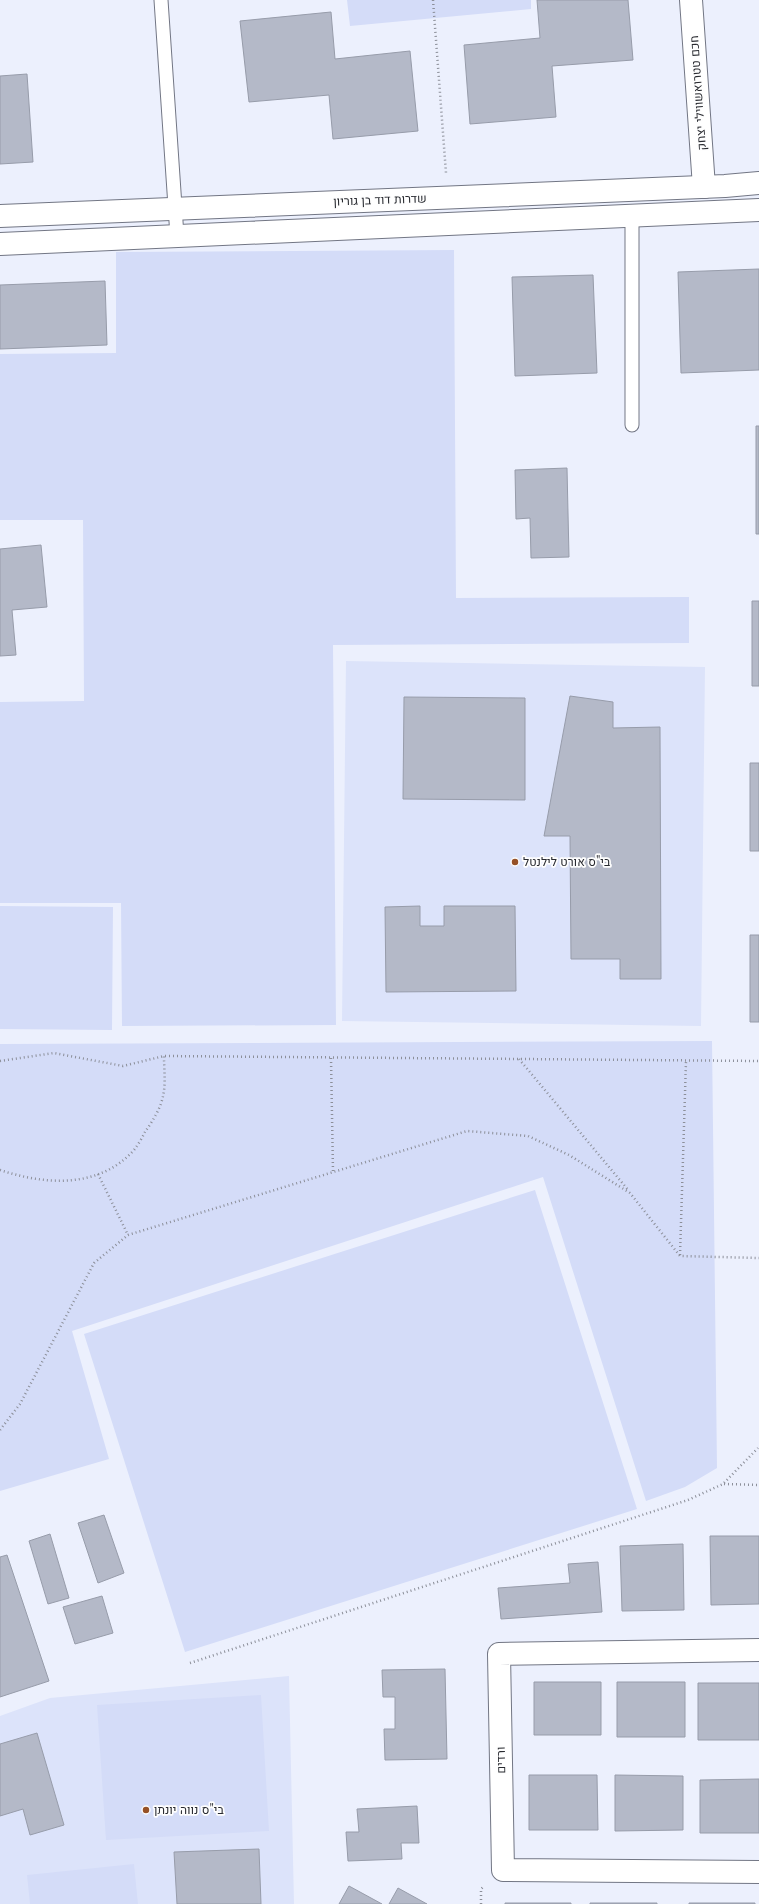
<svg xmlns="http://www.w3.org/2000/svg" width="759" height="1904" font-family="'Libre Baskerville',Heebo,serif">
	<style>
		.built { fill: #dce3fa }
		.green { fill: #d4dcf8 }
		.building { fill: #b4b9c8; stroke: #979caa }
		.lines { fill: none; stroke-linecap: round; stroke-linejoin: round }
		.lane-casing { stroke: #727684; stroke-width: 15 }
		.street-casing { stroke: #727684; stroke-width: 24 }
		.secondary-casing { stroke: #727684; stroke-width: 24 }
		.path { stroke: #8c8f99; stroke-width: 2.5; stroke-dasharray: 1 3; stroke-linecap: butt }
		.lane { stroke: #fff; stroke-width: 13 }
		.street { stroke: #fff; stroke-width: 22 }
		.secondary { stroke: #fff; stroke-width: 22 }
		.poi-dot { fill: #965126; stroke: #fefefe; stroke-width: 1.5 }
		.labels { text-anchor: middle; stroke-width: 3.5; stroke-linejoin: round; paint-order: stroke }
		.street-label { font-size: 12px; fill: #282a30; stroke: #fefefe }
		.poi-label { font-size: 12px; fill: #282a30; stroke: #fefefe; text-anchor: start }
	</style>
	<rect width="100%" height="100%" fill="#ecf0fd"/>
	<path class="built" d="M346 661 705 667 701 1026 342 1021Z
		M289 1676 294 1904H0V1716L50 1698Z"/>
	<path class="green" d="M347 0H531V9L350 26Z
		M454 250 456 598 689 597V643L333 645 336 1025 122 1026 121 903H0V702L84 701 83 520H0V354L116 353V252Z
		M0 906 113 907 112 1030 0 1029Z
		M712 1041 717 1468 685 1487 646 1501 543 1177 72 1331 109 1459 0 1491V1044Z
		M535 1190 637 1509 185 1652 84 1334Z
		M261 1695 269 1831 106 1840 97 1705Z
		M134 1864 138 1904H30L27 1875Z"/>
	<path class="building" d="M537 0H628L633 60 552 66 556 117 470 124 464 45 540 38Z
		M331 12 335 59 410 51 418 131 333 139 329 95 249 102 240 21Z
		M27 74 33 162 0 164V76Z
		M759 269V370L681 373 678 272Z
		M593 275 597 373 515 376 512 277Z
		M105 281 107 345 0 349V285Z
		M756 426H759V534H756Z
		M567 468 569 557 531 558 530 518 516 519 515 470Z
		M41 545 47 607 12 610 16 655 0 656V549Z
		M752 601H759V686H752Z
		M570 696 613 702V728L660 727 661 979H620V959H571L570 836H544Z
		M404 697 525 698V800L403 799Z
		M750 763H759V851H750Z
		M420 906V926H444V906H515L516 991 386 992 385 907Z
		M750 935H759V1022H750Z
		M104 1515 124 1573 98 1583 78 1523Z
		M50 1534 69 1598 48 1604 29 1541Z
		M710 1536H759V1604L711 1605Z
		M683 1544 684 1610 622 1611 620 1546Z
		M7 1555 49 1681 0 1697V1557Z
		M598 1562 602 1612 501 1619 498 1588 570 1583 568 1564Z
		M102 1596 113 1633 75 1644 63 1607Z
		M445 1669 447 1759 385 1760 384 1729H395V1697H383L382 1670Z
		M534 1682H601V1735H534Z
		M617 1682H685V1737H617Z
		M698 1683H759V1740H698Z
		M37 1733 64 1825 30 1835 23 1809 0 1816V1744Z
		M529 1775H597L598 1830H529Z
		M615 1775 683 1776V1830L615 1831Z
		M759 1779V1833H700V1780Z
		M417 1806 419 1843H401L402 1859 348 1861 346 1832H359L357 1809Z
		M259 1849 261 1904H177L174 1852Z
		M349 1886 382 1904H339Z
		M398 1888 427 1904H389Z
		M505 1903H571V1904H505Z
		M590 1903H657V1904H590Z
		M689 1903H755V1904H689Z"/>
	<g class="lines">
		<defs>
			<path id="lane" d="M161 0 177 236
				M632 425V217"/>
			<path id="street" d="M691 0 704 187
				M759 1650 499 1654 503 1870 759 1872"/>
			<path id="secondary" d="M0 216 725 186 759 183
				M0 244 759 210"/>
		</defs>
		<use href="#lane" class="lane-casing"/>
		<use href="#street" class="street-casing"/>
		<use href="#secondary" class="secondary-casing"/>
		<path class="path" d="M433 0 446 173
			M331 1058 333 1172
			M519 1059 629 1191
			M0 1061 54 1053 123 1066 164 1056 759 1061
			M0 1170C45 1185 99 1189 134 1150 138 1145 142 1138 145 1132 152 1122 161 1108 163 1096 166 1084 164 1069 164 1056
			M98 1174 128 1235
			M680 1255 686 1061
			M0 1430 20 1404 94 1263 128 1235 467 1131 528 1136 569 1155 630 1193 680 1256 759 1258
			M724 1484 759 1485
			M190 1663 688 1500 723 1484 758 1448
			M481 1904V1889L484 1886"/>
		<use href="#lane" class="lane"/>
		<use href="#street" class="street"/>
		<use href="#secondary" class="secondary"/>
	</g>
	<g class="poi-dot">
		<circle cx="515" cy="862" r="4"/>
		<circle cx="146" cy="1810" r="4"/>
	</g>
	<g class="labels">
		<g class="street-label">
			<text transform="translate(698 93) rotate(-94)" y="4">חכם טטרואשווילי יצחק</text>
			<text transform="translate(380 200) rotate(-2)" y="4">שדרות דוד בן גוריון</text>
			<text transform="translate(501 1760) rotate(-91)" y="4">ורדים</text>
		</g>
		<g class="poi-label">
			<text x="523" y="866">בי"ס אורט לילנטל</text>
			<text x="154" y="1814">בי"ס נווה יונתן</text>
		</g>
	</g>
</svg>
